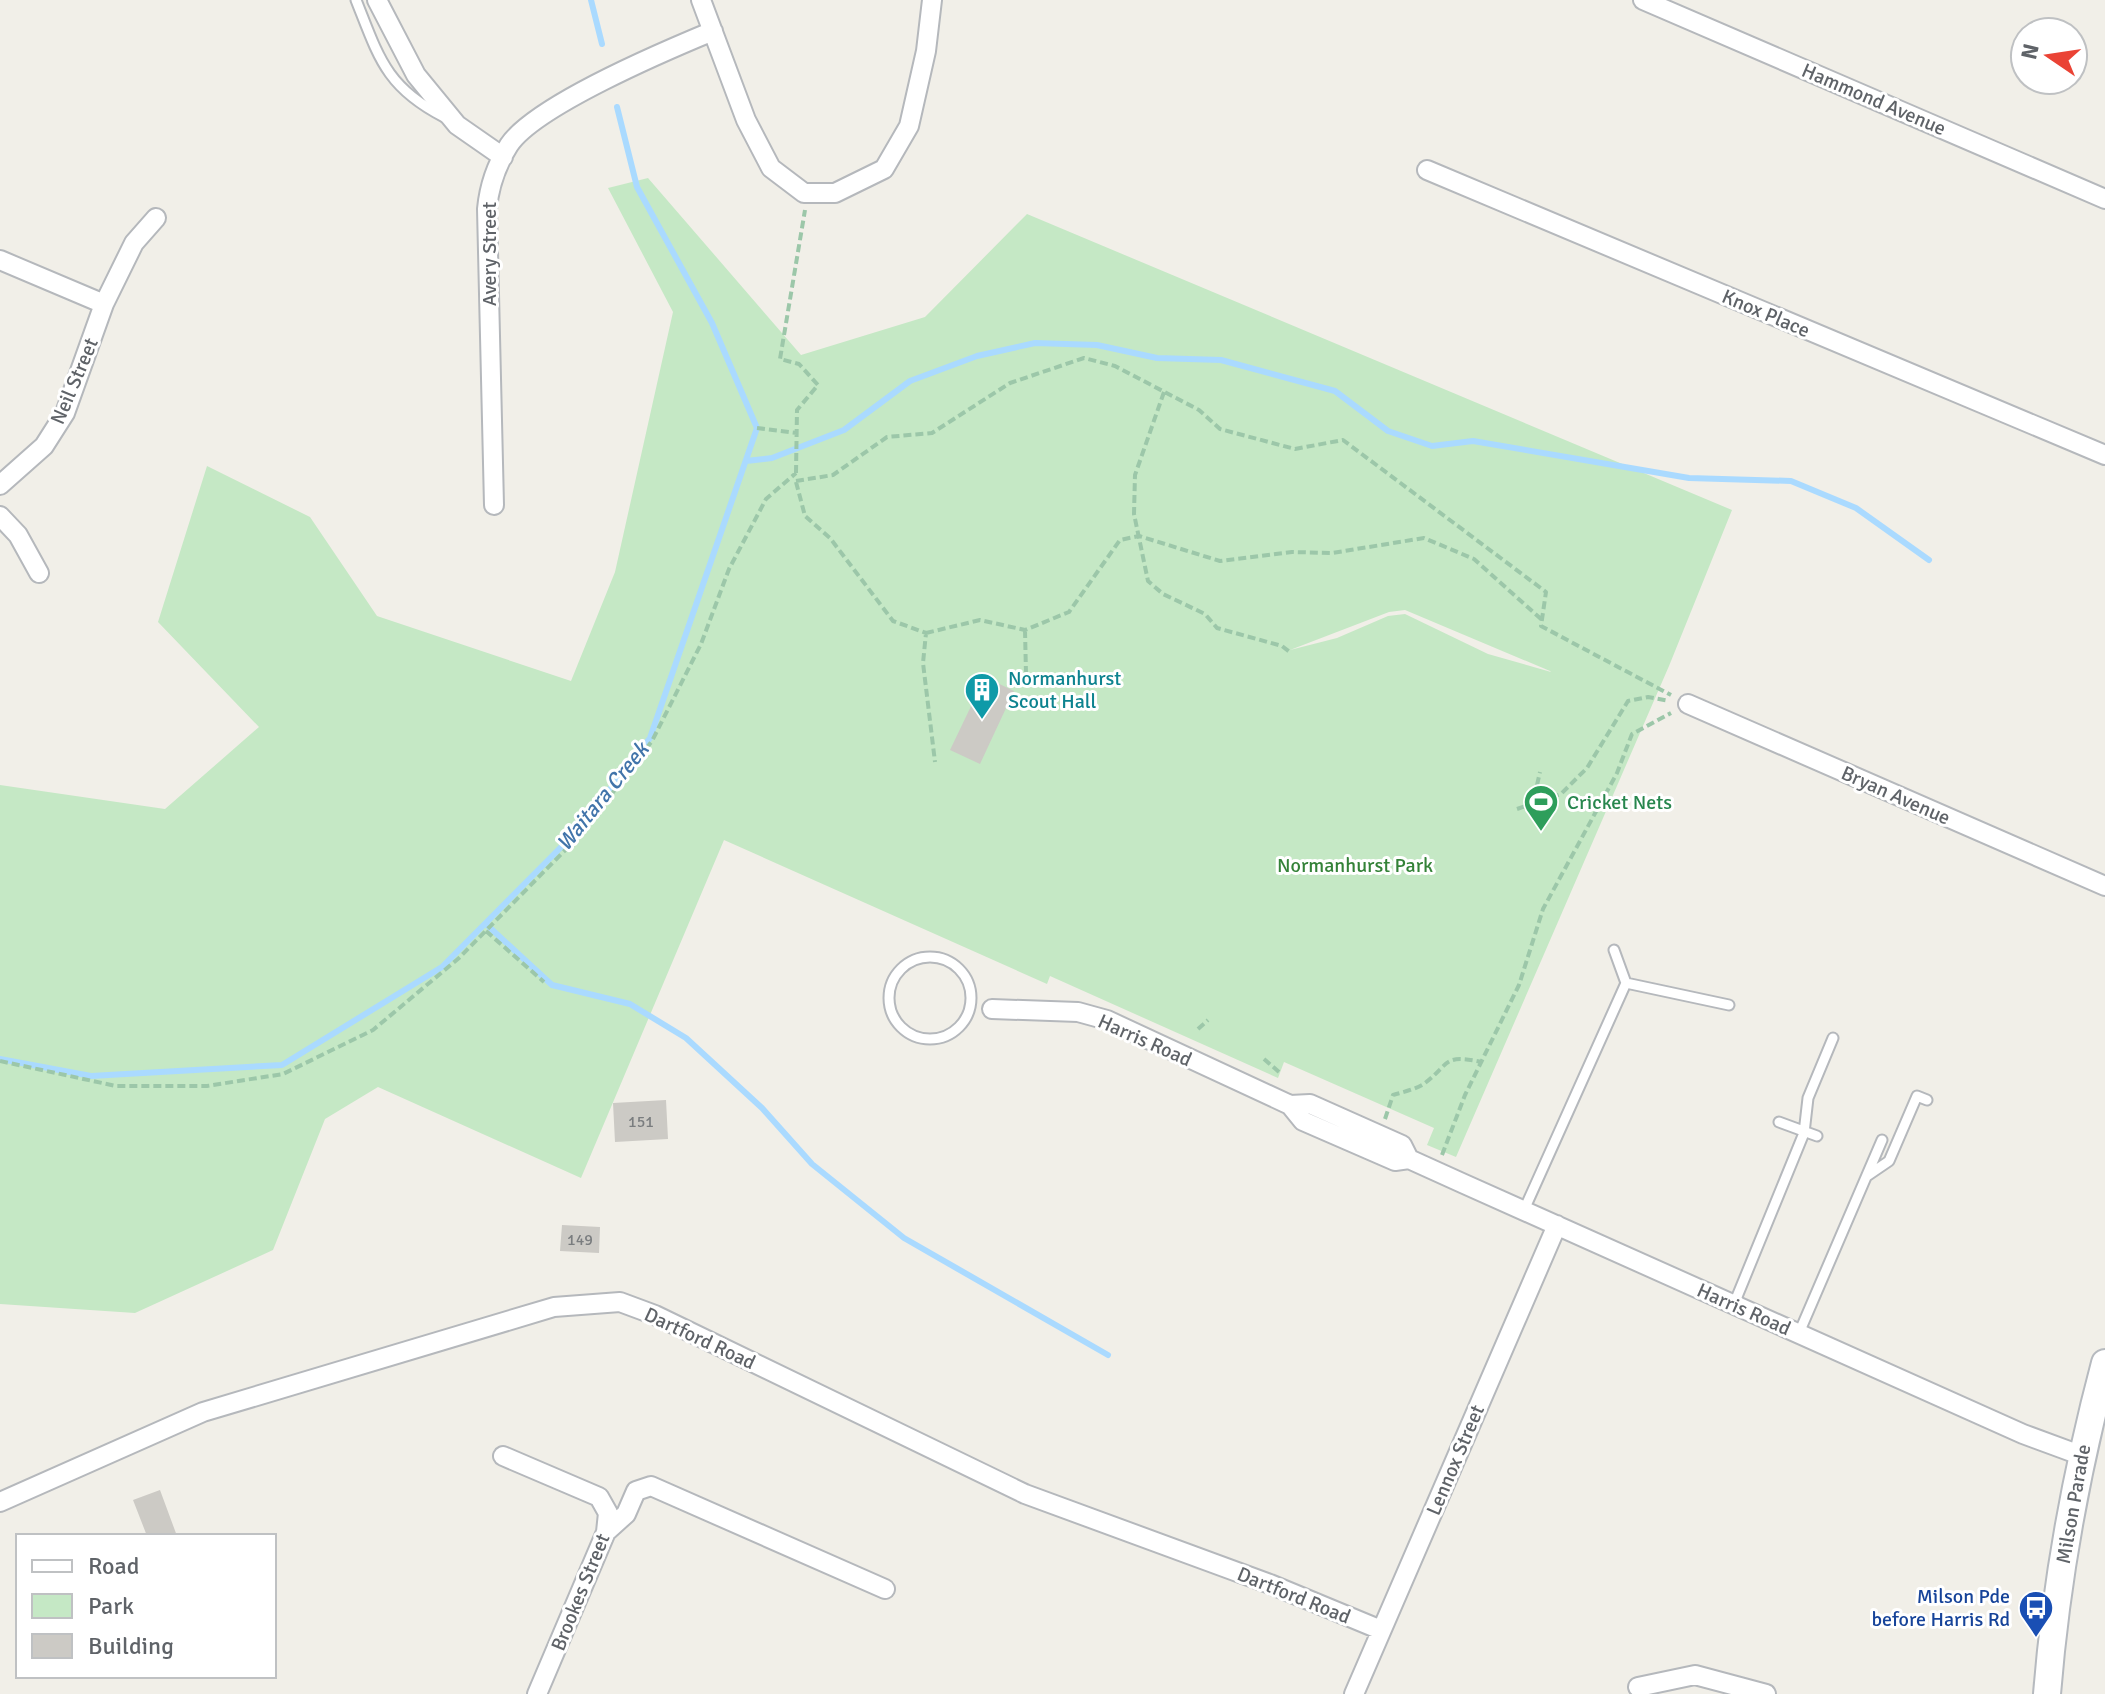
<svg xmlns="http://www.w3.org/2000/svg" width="2105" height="1694" font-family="Signika,sans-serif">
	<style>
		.green { fill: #c5e8c5; fill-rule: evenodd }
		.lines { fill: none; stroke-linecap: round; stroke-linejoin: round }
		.stream { stroke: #aadaff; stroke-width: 6 }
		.building { fill: #cccac5 }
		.lane-casing { stroke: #b5b8bc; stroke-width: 13 }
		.street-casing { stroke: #b5b8bc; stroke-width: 22 }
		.secondary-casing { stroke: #b6babf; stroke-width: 30 }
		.path { stroke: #9cc7a9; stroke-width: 4; stroke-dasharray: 8 4; stroke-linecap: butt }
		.lane { stroke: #fff; stroke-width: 9 }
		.street { stroke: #fff; stroke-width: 18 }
		.secondary { stroke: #fff; stroke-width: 26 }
		.labels { text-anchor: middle; stroke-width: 6; stroke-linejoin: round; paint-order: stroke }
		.number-label { font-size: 16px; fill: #7a7d7f }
		.street-label { font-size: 20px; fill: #5f6368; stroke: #fff }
		.culture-label { font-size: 20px; fill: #0d838f; stroke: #fff; text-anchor: start }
		.leisure-label { font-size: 20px; fill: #27864d; stroke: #fff; text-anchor: start }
		.park-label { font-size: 20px; fill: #348238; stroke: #fff }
		.transit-label { font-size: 20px; fill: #164399; stroke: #fff; text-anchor: end }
		.water-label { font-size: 22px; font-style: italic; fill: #4174aa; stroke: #fff }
	</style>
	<rect width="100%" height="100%" fill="#f1efe8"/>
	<path class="green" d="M648 178 801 355 925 317 1027 214 1732 510 1669 666 1456 1157 1427 1145 1434 1128 1284 1062 1278 1078 1050 976 1047 984 724 840 581 1178 378 1087 325 1119 273 1250 135 1313 0 1304V785L165 809 259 727 158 622 207 466 310 517 377 616 571 681 615 572 673 312 608 188ZM1405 610 1550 671 1551 672 1488 654 1405 614 1388 616 1337 638 1290 650 1389 612Z"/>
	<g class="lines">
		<path class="stream" d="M591 0 602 44
			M746 461 772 458 844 430 910 381 977 356 1035 343 1097 345 1157 358 1221 360 1335 391 1388 431 1432 446 1473 441 1689 478 1791 481 1856 508 1929 560
			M487 925 552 985 630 1004 686 1038 762 1108 812 1164 904 1238 1108 1355
			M0 1059 91 1076 282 1065 442 967 578 830 650 738 757 428 712 323 637 187 617 107"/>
	</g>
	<path class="building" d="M985 677 1014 691 980 764 950 750Z
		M666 1100 668 1139 615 1142 613 1103Z
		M562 1225 600 1227 599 1253 560 1251Z
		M160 1490 177 1536H147L133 1500Z"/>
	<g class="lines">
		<defs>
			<path id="lane" d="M356 0C379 58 386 87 444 117
				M1614 950 1626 983
				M889 998a41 41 0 1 1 82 0a41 41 0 1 1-82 0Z
				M1779 1122 1817 1136
				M1867 1176 1889 1161 1917 1096 1927 1100
				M1524 1210 1626 983 1729 1005
				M1734 1304 1804 1133 1808 1098 1833 1038
				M1799 1333 1882 1140"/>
			<path id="street" d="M377 0 416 75 457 125 503 157
				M701 0 746 120 771 168 804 193H835L884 169 909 126 926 51 932 0
				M1643 0 2105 199
				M1427 170 2105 455
				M0 260 104 304
				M0 485 44 446 65 413 104 304 134 243 156 218
				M494 505 487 209C489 187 497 164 509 145 535 106 667 50 713 31
				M0 516 18 535 39 573
				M1688 704 2105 886
				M992 1009 1078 1012 1107 1020 1290 1105 1310 1104 1402 1145 1409 1159 1462 1183 2023 1434 2080 1455
				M1290 1105 1303 1121 1395 1161 1409 1159
				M503 1456 599 1497 608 1513 606 1532 537 1694
				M0 1502 203 1412 554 1307 620 1302 655 1315 1025 1494 1270 1584 1381 1630
				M606 1532 626 1514 636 1491 651 1486 885 1589
				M1638 1687 1695 1675 1766 1694
				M1354 1694 1557 1225"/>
			<path id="secondary" d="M2047 1694C2056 1582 2076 1472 2105 1363"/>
		</defs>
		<use href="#lane" class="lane-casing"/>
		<use href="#street" class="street-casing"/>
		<use href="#secondary" class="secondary-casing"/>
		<path class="path" d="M1164 392 1135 475 1134 514 1148 581 1163 594 1205 614 1217 628 1282 646 1291 653
			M757 428 797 433
			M796 473 797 410 818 385 799 364 780 359 805 210
			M796 481 833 475 887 437 932 433 1010 383 1084 358 1115 366 1199 410 1220 429 1295 449 1343 440 1546 592 1541 626 1671 695
			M796 482 805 516 830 538 893 621 926 633 923 663 935 762
			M1025 630 1026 674
			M926 633 980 620 1025 630 1069 612 1120 540 1139 536 1220 561 1292 552 1332 553 1424 538 1474 559 1541 619
			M1537 785 1540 772
			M1517 809 1561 794 1587 768 1628 701 1648 697 1669 701
			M486 931 544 982
			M1198 1029 1208 1020
			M1264 1059 1279 1072
			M0 1061 116 1086H207L283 1074 373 1030 459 958 582 833 652 741 701 644 729 569 766 499 796 473
			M1385 1119 1393 1095C1403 1092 1417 1089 1425 1083 1451 1063 1442 1054 1482 1062
			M1442 1155 1465 1095 1519 985 1543 909 1617 773 1632 734 1671 713"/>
		<use href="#lane" class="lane"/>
		<use href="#street" class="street"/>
		<use href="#secondary" class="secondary"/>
	</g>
	<defs>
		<symbol id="building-pin" viewBox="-11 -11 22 30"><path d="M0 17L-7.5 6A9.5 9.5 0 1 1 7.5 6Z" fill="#0f9aa8" stroke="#fff"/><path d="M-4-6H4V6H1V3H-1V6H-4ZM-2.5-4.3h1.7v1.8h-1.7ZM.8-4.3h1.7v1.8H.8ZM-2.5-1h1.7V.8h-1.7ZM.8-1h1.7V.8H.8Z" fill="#fff"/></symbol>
		<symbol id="stadium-pin" viewBox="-11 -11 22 30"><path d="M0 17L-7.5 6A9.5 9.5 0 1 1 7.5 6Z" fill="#2e9e5b" stroke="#fff"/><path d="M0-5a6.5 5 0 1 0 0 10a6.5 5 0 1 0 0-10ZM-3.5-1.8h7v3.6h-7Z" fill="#fff"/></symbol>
		<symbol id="bus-pin" viewBox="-11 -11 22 30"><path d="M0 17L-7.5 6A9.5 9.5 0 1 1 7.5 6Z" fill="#1a4fb4" stroke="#fff"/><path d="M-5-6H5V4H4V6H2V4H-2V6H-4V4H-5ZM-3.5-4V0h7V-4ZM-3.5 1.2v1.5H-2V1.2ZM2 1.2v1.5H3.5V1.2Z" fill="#fff"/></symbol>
	</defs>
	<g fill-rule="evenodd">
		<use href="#building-pin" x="962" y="670" width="40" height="54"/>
		<use href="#stadium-pin" x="1521" y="782" width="40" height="54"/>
		<use href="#bus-pin" x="2016" y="1588" width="40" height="54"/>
	</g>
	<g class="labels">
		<g class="number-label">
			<text x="641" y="1127">151</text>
			<text x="580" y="1245">149</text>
		</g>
		<g class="street-label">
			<text transform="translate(1874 99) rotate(23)" y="7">Hammond Avenue</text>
			<text transform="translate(489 254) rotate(-90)" y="7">Avery Street</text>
			<text transform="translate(1766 313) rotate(23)" y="7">Knox Place</text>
			<text transform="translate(74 381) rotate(-67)" y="7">Neil Street</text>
			<text transform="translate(1896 795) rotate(24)" y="7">Bryan Avenue</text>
			<text transform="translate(1145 1040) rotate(24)" y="7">Harris Road</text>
			<text transform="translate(1744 1309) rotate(24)" y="7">Harris Road</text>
			<text transform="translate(700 1338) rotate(25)" y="7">Dartford Road</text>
			<text transform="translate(1455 1460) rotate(-67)" y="7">Lennox Street</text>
			<text transform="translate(2073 1504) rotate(-80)" y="7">Milson Parade</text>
			<text transform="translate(580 1592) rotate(-68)" y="7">Brookes Street</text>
			<text transform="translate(1294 1595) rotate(22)" y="7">Dartford Road</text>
		</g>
		<g class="culture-label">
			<text x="1008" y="685">Normanhurst<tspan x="1008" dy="23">Scout Hall</tspan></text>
		</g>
		<g class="leisure-label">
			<text x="1567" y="809">Cricket Nets</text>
		</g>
		<g class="park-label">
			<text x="1355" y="872">Normanhurst Park</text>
		</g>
		<g class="transit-label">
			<text x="2010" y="1603">Milson Pde<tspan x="2010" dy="23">before Harris Rd</tspan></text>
		</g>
		<g class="water-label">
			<text transform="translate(602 796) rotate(-51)" y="8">Waitara Creek</text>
		</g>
	</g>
	<rect x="16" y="1534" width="260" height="144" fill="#ffffff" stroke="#bfc1c3" stroke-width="2"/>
	<rect x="32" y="1560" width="40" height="12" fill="#ffffff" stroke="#bfc1c3" stroke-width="2"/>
	<text x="88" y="1574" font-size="24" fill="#5f6368">Road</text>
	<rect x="32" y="1594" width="40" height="24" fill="#c5e8c5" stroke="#bfc1c3" stroke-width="2"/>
	<text x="88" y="1614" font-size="24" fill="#5f6368">Park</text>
	<rect x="32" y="1634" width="40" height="24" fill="#cccac5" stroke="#bfc1c3" stroke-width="2"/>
	<text x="88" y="1654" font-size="24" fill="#5f6368">Building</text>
	<g transform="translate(2049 56) rotate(283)"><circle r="38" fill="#ffffff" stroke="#bfc1c3" stroke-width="2"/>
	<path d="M0-6L14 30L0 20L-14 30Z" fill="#ea4335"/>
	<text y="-12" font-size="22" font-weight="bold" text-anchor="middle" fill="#5f6368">N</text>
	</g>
</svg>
